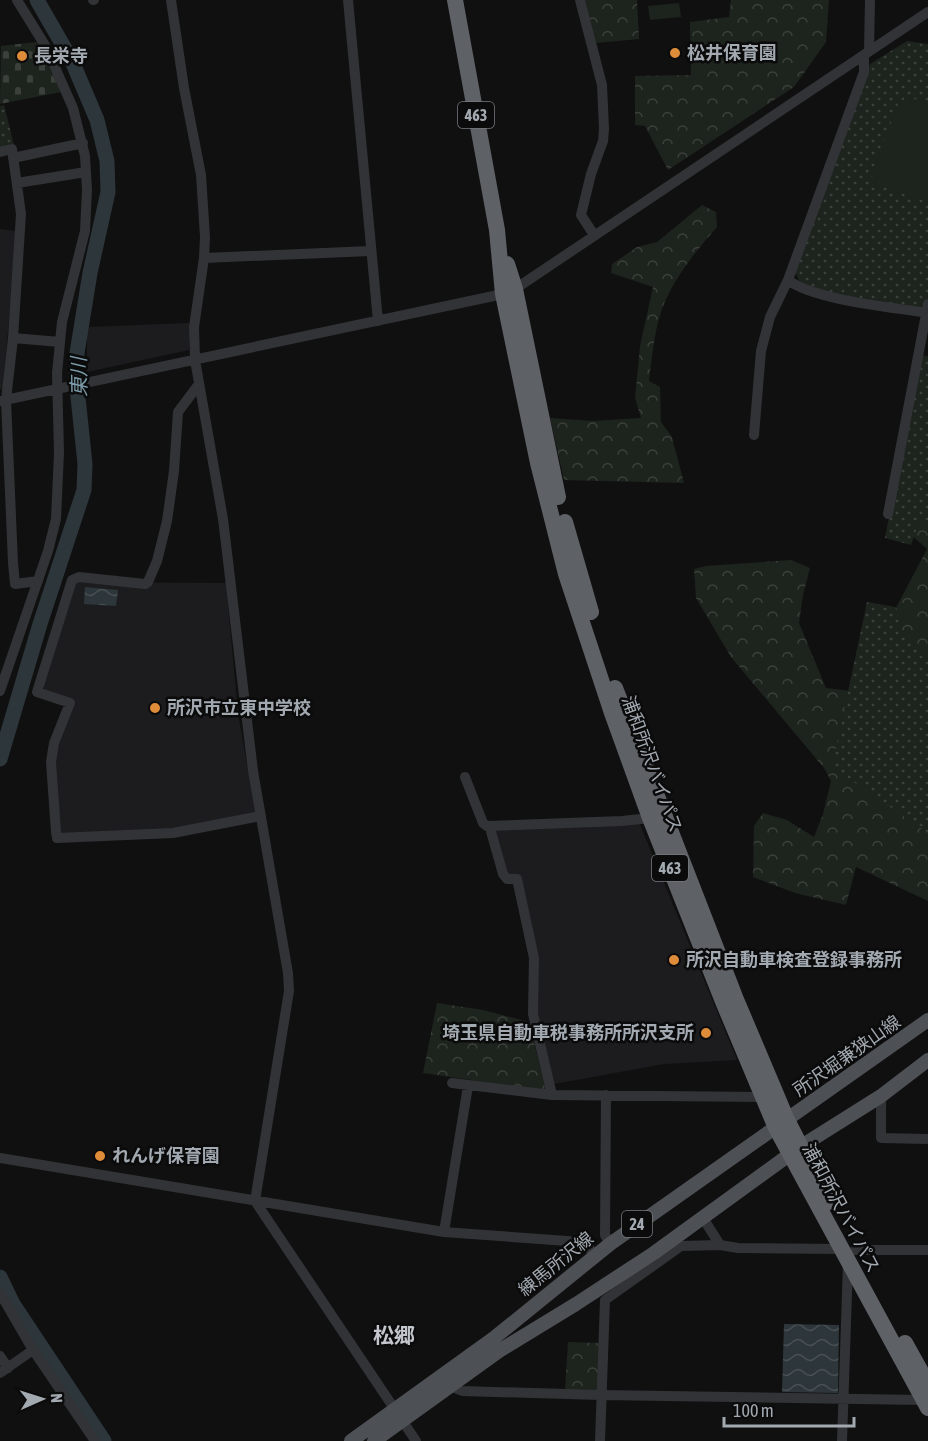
<svg xmlns="http://www.w3.org/2000/svg" width="928" height="1441" font-family="'Asap Condensed','Noto Sans JP',sans-serif">
	<style>
		.built { fill: #1c1c1e }
		.forest { fill: url(#forest-crowns) }
		.cemetery { fill: url(#cemetery-stones) }
		.park { fill: url(#park-dots) }
		.pitch { fill: #1d231d }
		.water { fill: url(#water-waves) }
		.lines { fill: none; stroke-linecap: round; stroke-linejoin: round }
		.river { stroke: #2d363a; stroke-width: 15 }
		.minor { stroke: #313336; stroke-width: 10 }
		.major { stroke: #4d5054; stroke-width: 14 }
		.highway { stroke: #5e6166; stroke-width: 16 }
		.poi-dot { fill: #df8c3a; stroke: #0b0b0c; stroke-width: 2 }
		.labels { text-anchor: middle; stroke-width: 5; stroke-linejoin: round; paint-order: stroke }
		.shield { fill: #0b0b0c; stroke: #757a7f; stroke-width: 1.5 }
		.shield-label { font-size: 16px; font-weight: bold; fill: #a2a9b0 }
		.poi-label { font-size: 18px; font-weight: bold; fill: #a2a9b0; stroke: #0b0b0c; text-anchor: start }
		.street-label { font-size: 18px; fill: #a2a9b0; stroke: #0b0b0c }
		.water-label { font-size: 20px; font-style: italic; fill: #7c9ba9; stroke: #0b0b0c }
		.quarter-label { font-size: 21px; font-weight: bold; fill: #c3c7cd; stroke: #0b0b0c }
	</style>
	<defs>
		<pattern id="forest-crowns" width="20" height="18" patternUnits="userSpaceOnUse" patternTransform="scale(1.5)"><rect width="20" height="18" fill="#1d231d"/><path d="M2 6a3 3 0 1 1 6 0M12 15a3 3 0 1 1 6 0" fill="none" stroke="#3b403b"/></pattern>
		<pattern id="cemetery-stones" width="16" height="16" patternUnits="userSpaceOnUse" patternTransform="scale(1.5)"><rect width="16" height="16" fill="#1d231d"/><path d="M2 7V4a2 2 0 0 1 4 0v3zM10 15v-3a2 2 0 0 1 4 0v3z" fill="#3b403b"/></pattern>
		<pattern id="park-dots" width="8" height="8" patternUnits="userSpaceOnUse" patternTransform="scale(1.5)"><rect width="8" height="8" fill="#1d231d"/><path d="M2 2h.1M6 6h.1" fill="none" stroke="#3b403b" stroke-width="1.8" stroke-linecap="round"/></pattern>
		<pattern id="water-waves" width="16" height="10" patternUnits="userSpaceOnUse" patternTransform="scale(1.5)"><rect width="16" height="10" fill="#2d363a"/><path d="M0 5q4-4 8 0t8 0" fill="none" stroke="#485054"/></pattern>
	</defs>
	<rect width="100%" height="100%" fill="#101011"/>
	<path class="built" d="M0 229 17 231 3 387 0 390Z
		M189 323V350L87 372V327Z
		M75 582 226 583 238 713 255 811 253 814 175 829 59 834 54 762 57 747 74 702 45 691 44 686Z
		M639 822 737 1060 664 1064 549 1085 533 1014 534 958 517 879H507L490 828Z"/>
	<path class="forest" d="M585 0H637L639 39 596 43Z
		M731 0H829L826 42 794 87 668 170 645 126 635 125V76L691 75 690 22 729 17Z
		M702 205 716 212 717 227C696 251 672 280 661 312 654 333 652 358 649 381L660 387 661 422 672 437 684 483 564 480 550 418 593 421 641 418 635 398 640 346 653 287 611 273 612 264 637 247 657 242Z
		M928 356V901L856 867 846 905 795 893 753 877 754 826 763 813 787 820 814 837 823 814 831 781 824 768 731 657 696 598 694 569 706 566 791 560 810 568 803 595 799 623 826 688 852 691 927 549 888 514Z
		M437 1003 483 1010 529 1022 546 1091 423 1073Z
		M568 1342 601 1343 599 1392 565 1390Z"/>
	<path class="cemetery" d="M37 42 61 92 0 104 1 46Z"/>
	<path class="park" d="M907 41 928 44V309L827 293 800 282 795 272 870 64Z
		M4 105 14 145 0 149V106Z
		M919 355 928 356V524L919 522 911 545 885 538Z
		M867 602 896 607 902 635 928 659V833L832 767Z"/>
	<path class="pitch" d="M679 3 681 17 650 20 648 6Z
		M909 97 928 104V202L876 184 871 175 899 102Z"/>
	<path class="water" d="M85 587 118 590 116 606 84 604Z
		M784 1324 839 1325 838 1393 782 1392Z"/>
	<g class="lines">
		<path class="river" d="M0 759 40 624 84 490 85 464 76 378 77 353 90 273 108 192 107 161 97 120 72 61 37 0
			M0 1277 13 1304 104 1441"/>
		<path class="minor" d="M93 0H94
			M171 0 184 88 201 175 205 237 204 258 194 327 195 360 223 519 253 771 288 973 289 991 255 1201 416 1441
			M348 0 378 321
			M580 0 602 85 604 129 603 141 591 174 581 215 594 235
			M869 51 870 0
			M0 152 12 149 21 214 13 338 6 400 13 563 15 584 38 581
			M13 158 83 143
			M17 183 86 172
			M204 258 370 251
			M788 280C814 300 892 307 927 313
			M13 338 60 342
			M199 384 178 412 174 471 167 521 157 561 148 582 145 584 79 577 72 580 37 692 70 703 54 743 51 762 56 832 57 838 173 833 261 816
			M0 401 503 294 515 289 928 12
			M754 435 761 351 770 317 788 280 864 72V56
			M888 514 928 304
			M0 691 48 551 56 519 59 452 57 373 62 322 85 231 87 190 85 156 73 108 46 47 17 0
			M465 777 483 823 487 826 622 821 650 818
			M487 826 490 828 503 874 507 879H517L534 958 533 1014 552 1095 763 1097
			M452 1083 552 1095
			M606 1095 605 1235 610 1244
			M881 1096V1138L928 1139
			M0 1158 444 1232 581 1242 589 1247 594 1256
			M703 1218 720 1245 738 1248 841 1249
			M444 1232 468 1086
			M855 1250H928
			M0 1293 33 1350 95 1441
			M0 1356 8 1368
			M0 1373 33 1350
			M450 1386 462 1391 601 1395 922 1400
			M600 1441 605 1300 681 1246 720 1245
			M842 1441 848 1264"/>
		<path class="major" d="M351 1441 494 1338 610 1244 928 1020
			M374 1441 499 1351 576 1304 654 1253 800 1147 881 1096 928 1060"/>
		<path class="highway" d="M455 0 497 230 503 294 538 463 566 574 612 713 650 818 724 1004 776 1128 928 1408
			M507 264 515 289 558 497
			M565 522 591 612
			M615 688 735 997 787 1120 829 1202
			M905 1343 928 1384"/>
	</g>
	<g class="poi-dot">
		<circle cx="675" cy="53" r="6"/>
		<circle cx="22" cy="56" r="6"/>
		<circle cx="155" cy="708" r="6"/>
		<circle cx="674" cy="960" r="6"/>
		<circle cx="706" cy="1033" r="6"/>
		<circle cx="100" cy="1156" r="6"/>
	</g>
	<g class="labels">
		<g class="shield">
			<rect x="458" y="102" width="36" height="26" rx="4.5"/>
			<rect x="652" y="855" width="36" height="26" rx="4.5"/>
			<rect x="622" y="1211" width="30" height="26" rx="4.5"/>
		</g>
		<g class="shield-label">
			<text x="476" y="121">463</text>
			<text x="670" y="874">463</text>
			<text x="637" y="1230">24</text>
		</g>
		<g class="poi-label">
			<text x="687" y="59">松井保育園</text>
			<text x="34" y="62">長栄寺</text>
			<text x="167" y="714">所沢市立東中学校</text>
			<text x="686" y="966">所沢自動車検査登録事務所</text>
			<text x="694" y="1039" text-anchor="end">埼玉県自動車税事務所所沢支所</text>
			<text x="112" y="1162">れんげ保育園</text>
		</g>
		<g class="street-label">
			<text transform="translate(652 764) rotate(70)" y="6">浦和所沢バイパス</text>
			<text transform="translate(847 1056) rotate(-35)" y="6">所沢堀兼狭山線</text>
			<text transform="translate(841 1208) rotate(62)" y="6">浦和所沢バイパス</text>
			<text transform="translate(556 1264) rotate(-39)" y="6">練馬所沢線</text>
		</g>
		<g class="water-label">
			<text transform="translate(79 377) rotate(-91)" y="7">東川</text>
		</g>
		<g class="quarter-label">
			<text x="394" y="1343">松郷</text>
		</g>
	</g>
	<g transform="translate(42 1399) rotate(87)" stroke="#0b0b0c" stroke-width="4.5" paint-order="stroke">
	<path d="M0-4.5L10 22L0 15L-10 22Z" fill="#a2a9b0"/>
	<text y="-9" font-size="16" font-weight="bold" text-anchor="middle" fill="#a2a9b0">N</text>
	</g>
	<path d="M724 1417v9h130v-9" fill="none" stroke="#a2a9b0" stroke-width="3"/>
	<text x="733" y="1417" font-size="18" fill="#a2a9b0" stroke="#0b0b0c" stroke-width="4.5" paint-order="stroke">100 m</text>
</svg>
